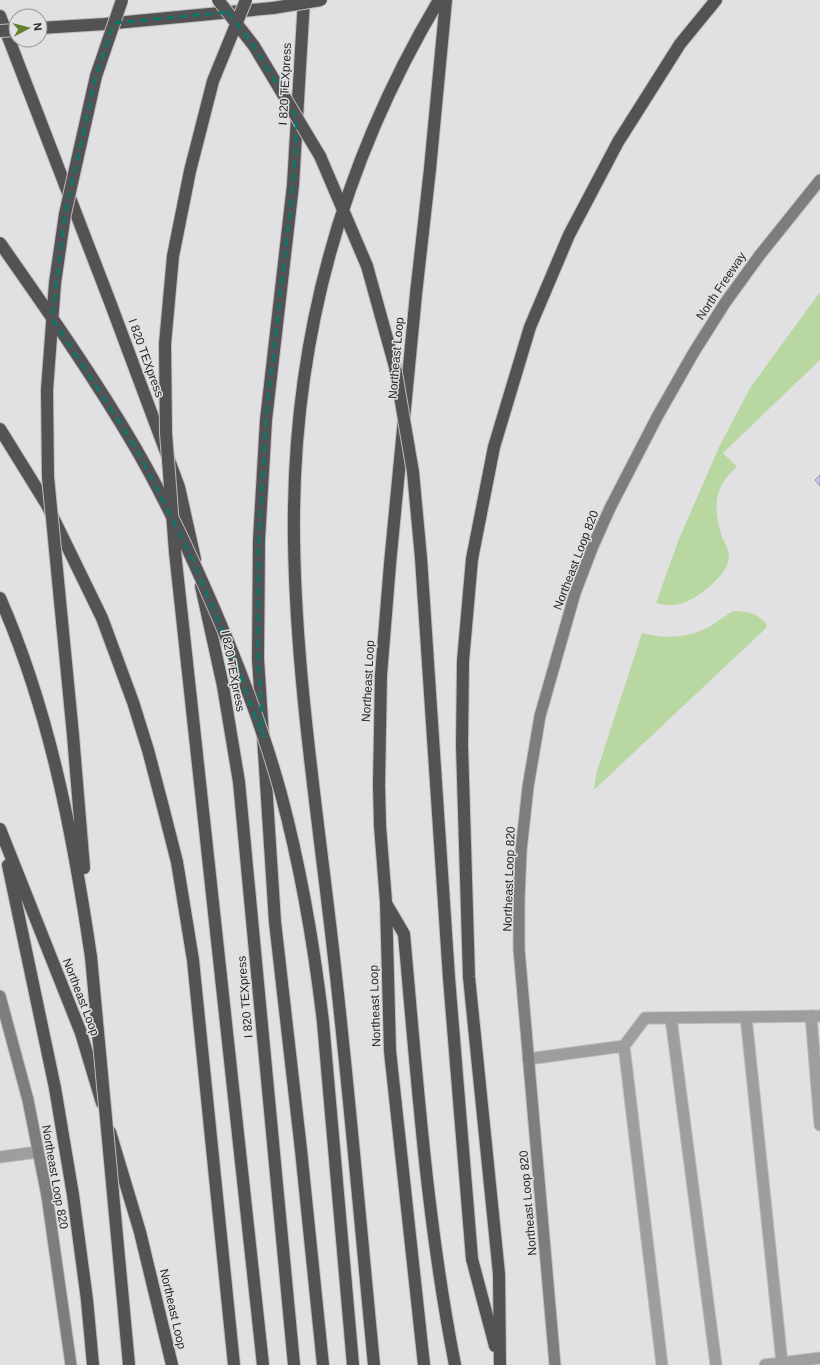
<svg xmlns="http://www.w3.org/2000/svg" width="820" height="1365" font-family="Arial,sans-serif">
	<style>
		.green { fill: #b9d8a1 }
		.building { fill: #c5c8fb; stroke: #959697 }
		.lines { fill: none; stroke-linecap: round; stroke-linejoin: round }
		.service-casing { stroke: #bcbcbe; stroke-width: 13 }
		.secondary-casing { stroke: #bcbcbe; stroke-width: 13 }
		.motorway-casing { stroke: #bcbcbe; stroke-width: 14 }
		.service { stroke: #9f9e9e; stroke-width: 11 }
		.secondary { stroke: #7e7d7d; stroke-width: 11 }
		.motorway { stroke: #545252; stroke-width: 12 }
		.motorway-bridge-casing { stroke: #bcbcbe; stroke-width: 14; stroke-linecap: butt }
		.motorway-bridge { stroke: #545252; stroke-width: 12 }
		.marked { fill: none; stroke: #0f766e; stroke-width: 3; stroke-dasharray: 8 5; stroke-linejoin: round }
		.labels { text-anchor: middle; stroke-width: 3; stroke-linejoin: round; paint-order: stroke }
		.street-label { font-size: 12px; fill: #272728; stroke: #e1e1e3 }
	</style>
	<rect width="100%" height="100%" fill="#e1e1e3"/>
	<path class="green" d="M820 292V360L723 453 737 467C714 486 713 507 721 534 724 543 729 548 729 557 729 575 696 600 680 604 671 606 664 605 656 603L679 539 719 447 750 388Z
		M733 611C748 611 758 613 767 625L765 629 594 790 596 774 642 633C664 639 688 638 709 627 717 622 725 616 733 611Z"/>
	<path class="building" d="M820 475V486L815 480Z"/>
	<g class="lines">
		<defs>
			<path id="service" d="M811 1016 820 1125
				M746 1017 782 1363
				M671 1018 716 1365
				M624 1046 662 1365
				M528 1059 624 1046 645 1018 820 1016
				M0 1157 38 1152
				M765 1365 820 1358"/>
			<path id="secondary" d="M0 996 28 1100 47 1196 71 1365
				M555 1365 519 949V900L521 851 528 787 540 716 575 593 593 546 610 508 657 417 694 352 725 303 759 256 820 180"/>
			<path id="motorway" d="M304 0 293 185 266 420 259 540 258 659 275 922 301 1150 323 1365
				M0 16 110 302 179 487 195 559
				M40 28 105 24 273 8
				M320 156 367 266
				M0 429 47 505 102 618 133 702 148 750 163 807 177 862 193 960 234 1365
				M201 586 223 686 239 782 294 1365
				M0 598C50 712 73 835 91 957
				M73 735 84 868
				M0 829 81 1033 102 1103
				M8 865 55 1088 73 1195 87 1300 93 1365
				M387 905 404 934C417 1078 427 1223 455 1365
				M110 1132 140 1232 172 1365
				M472 1259 495 1346
				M374 1365C360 1221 348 1076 331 932 316 803 296 672 294 541 291 348 340 166 439 0
				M424 1365 390 1051 386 902 380 826 379 785 381 675 390 564 416 294 430 169 446 0
				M500 1365 499 1274 469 977 462 745 463 661 472 559 494 447 530 327 569 235 618 142 680 44 716 0"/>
		</defs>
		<use href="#service" class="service-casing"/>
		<use href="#secondary" class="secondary-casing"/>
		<use href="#motorway" class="motorway-casing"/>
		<use href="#service" class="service"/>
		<use href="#secondary" class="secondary"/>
		<use href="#motorway" class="motorway"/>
		<defs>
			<path id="motorway-bridge" d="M218 0 254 46 320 156
				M246 0 213 81 190 171 173 256 165 344 166 433 175 552 263 1365
				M273 8 321 0
				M0 31 16 30
				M0 243C47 310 94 377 135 447 160 490 182 536 202 581 233 650 261 721 281 794 301 869 314 945 323 1022L353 1365
				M367 266 395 367 413 472 421 558 449 978 472 1259
				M73 735 48 477 47 390 55 283 65 214 96 76 122 0
				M91 957 129 1365"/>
		</defs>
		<use href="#motorway-bridge" class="motorway-bridge-casing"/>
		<use href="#motorway-bridge" class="motorway-bridge"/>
	</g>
	<path class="marked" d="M228 12 254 46 297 118 293 185 266 420 259 540 258 659 263 737 234 658 188 550 136 448 52 318 65 214 96 76 114 23Z"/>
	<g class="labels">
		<g class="street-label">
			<text transform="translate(285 84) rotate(-87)" y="4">I 820 TEXpress</text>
			<text transform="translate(721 286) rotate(-56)" y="4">North Freeway</text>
			<text transform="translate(146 358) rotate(70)" y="4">I 820 TEXpress</text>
			<text transform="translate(396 358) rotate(-85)" y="4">Northeast Loop</text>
			<text transform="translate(576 560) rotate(-69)" y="4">Northeast Loop 820</text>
			<text transform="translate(233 671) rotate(79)" y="4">I 820 TEXpress</text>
			<text transform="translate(368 681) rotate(-87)" y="4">Northeast Loop</text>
			<text transform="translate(509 879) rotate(-88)" y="4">Northeast Loop 820</text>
			<text transform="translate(81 997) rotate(69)" y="4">Northeast Loop</text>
			<text transform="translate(245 997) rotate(-95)" y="4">I 820 TEXpress</text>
			<text transform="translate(375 1006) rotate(-92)" y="4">Northeast Loop</text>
			<text transform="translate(55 1177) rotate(80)" y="4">Northeast Loop 820</text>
			<text transform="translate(528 1203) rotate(-95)" y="4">Northeast Loop 820</text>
			<text transform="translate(173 1309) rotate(77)" y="4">Northeast Loop</text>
		</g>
	</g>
	<g transform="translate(28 28) rotate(83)"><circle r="19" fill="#e1e1e3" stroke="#979798"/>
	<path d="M0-3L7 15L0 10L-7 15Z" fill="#658033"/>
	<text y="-6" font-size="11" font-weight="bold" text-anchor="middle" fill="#272728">N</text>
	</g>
</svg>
